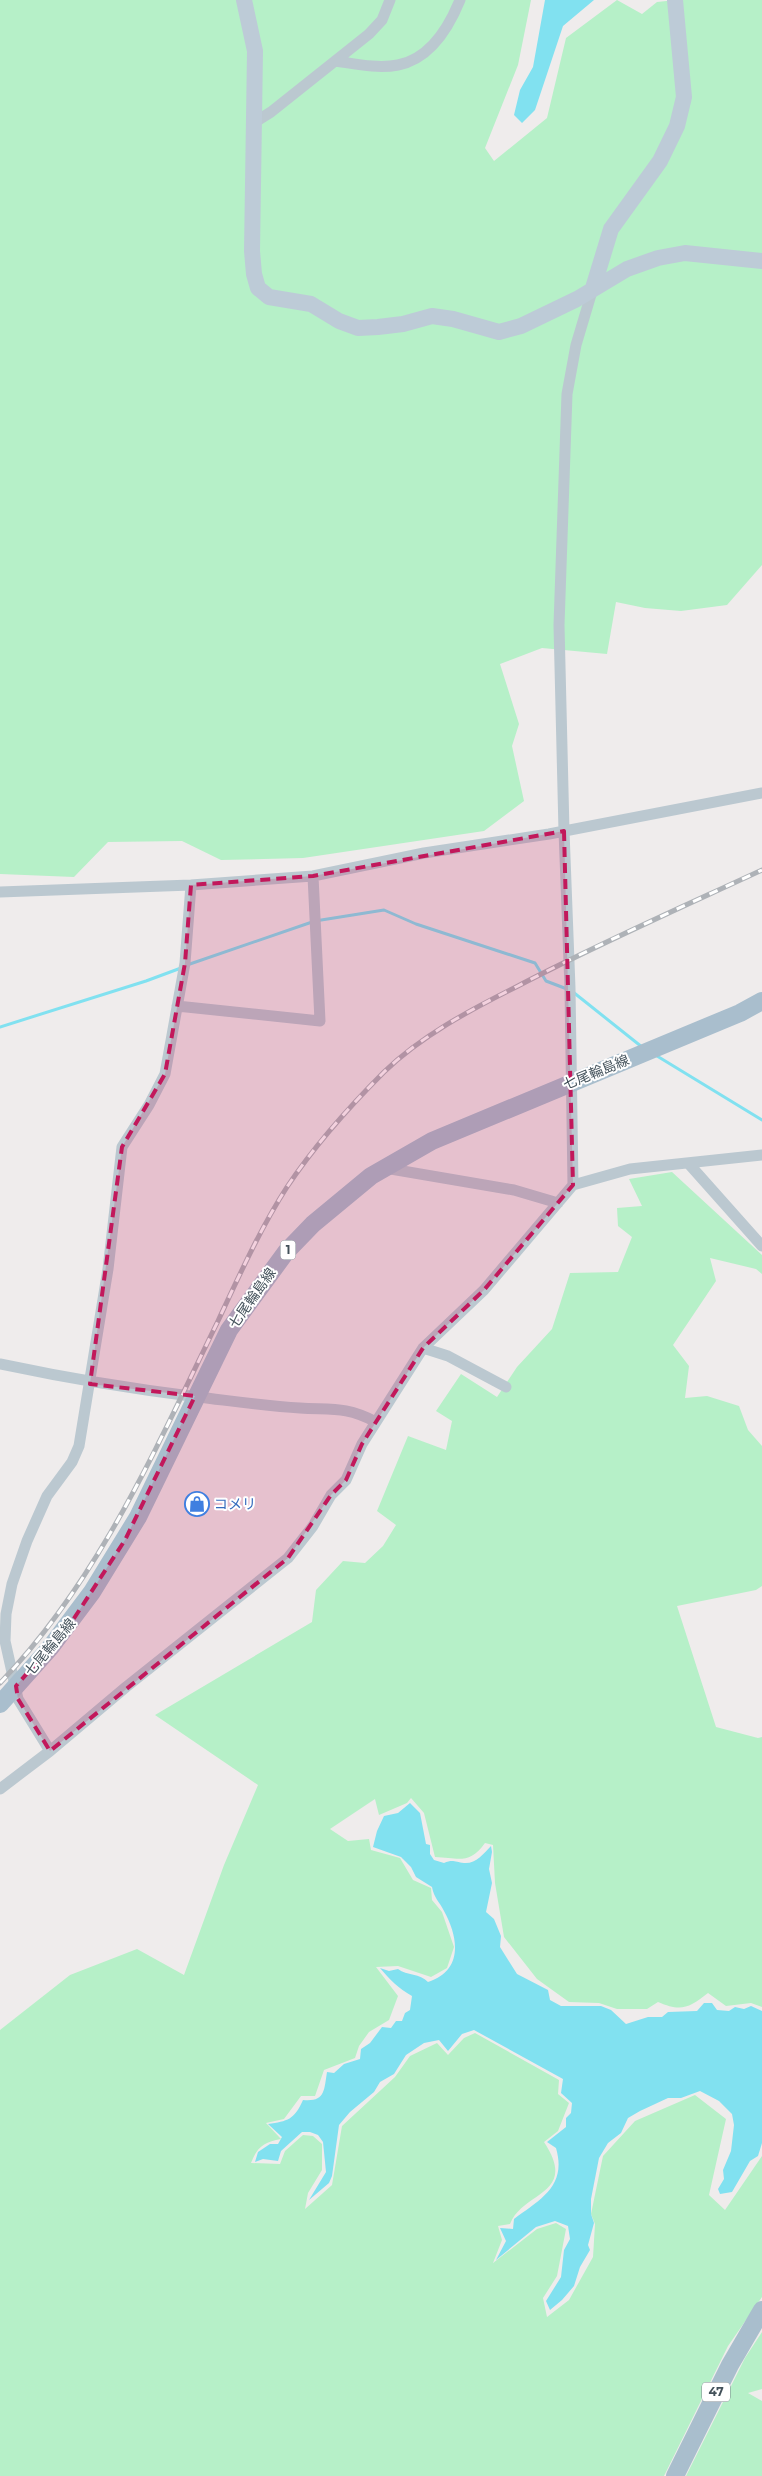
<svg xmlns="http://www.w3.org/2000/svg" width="762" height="2476" font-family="Montserrat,'Noto Sans JP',sans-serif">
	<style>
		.green { fill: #b6f0c8 }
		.water { fill: #81e1f0 }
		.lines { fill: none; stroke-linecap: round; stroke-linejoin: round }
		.stream { stroke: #81e1f0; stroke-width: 3 }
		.street { stroke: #bbc8d0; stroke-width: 11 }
		.secondary { stroke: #bdcbd7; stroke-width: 16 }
		.primary { stroke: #a9becd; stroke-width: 18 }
		.rail-casing { stroke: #aeb2b7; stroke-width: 5 }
		.rail { stroke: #fff; stroke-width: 3; stroke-dasharray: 9; stroke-linecap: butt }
		.marked { fill: #c2185b; fill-opacity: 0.2; stroke: #c2185b; stroke-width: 4; stroke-dasharray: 10 6; stroke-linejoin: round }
		.labels { text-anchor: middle; stroke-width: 4; stroke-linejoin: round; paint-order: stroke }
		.shield { fill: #fff; stroke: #7b858c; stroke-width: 1 }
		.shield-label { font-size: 12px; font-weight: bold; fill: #43515a }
		.street-label { font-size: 14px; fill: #43515a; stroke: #fff }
		.shop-label { font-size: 14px; fill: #366cbe; stroke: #fff; text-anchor: start }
	</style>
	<rect width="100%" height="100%" fill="#efecec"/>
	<path class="green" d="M0 0H531L518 65 485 148 494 161 547 118 566 38 617 0 642 14 657 2 676 0H762V565L727 605 681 611 645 608 616 602 607 654 542 648 500 664 519 724 512 746 524 801 484 831 303 858 221 860 182 841 108 842 74 877 0 874Z
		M672 1172 762 1255V1274L756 1269 710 1258 716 1281 673 1345 689 1366 685 1398 707 1396 739 1406 748 1430 762 1446V1586L756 1590 677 1606 716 1727 758 1738 762 1737V2007L751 2003 726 2006 708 1993C689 2008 681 2012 658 2002L647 2009H617L599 2003 569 2002 537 1979 504 1937 495 1883 493 1845 485 1843C469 1865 459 1858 435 1857L424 1813 411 1798 407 1803 379 1815 375 1799 330 1829 348 1841 369 1839 371 1850 400 1858 413 1880 431 1888 432 1900 442 1912 454 1947 447 1968 431 1977 398 1966 376 1967 398 1996 389 2020 369 2032 359 2046 355 2058 324 2070 315 2096H301L284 2119 266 2123 281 2139C264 2142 257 2147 251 2163L280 2164 285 2151 303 2135 313 2136 322 2144V2170L308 2193 305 2209 332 2185 342 2126 395 2077 410 2056 437 2043 448 2055 464 2038 475 2033 559 2080 558 2094 569 2103 558 2131 544 2142C579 2195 523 2191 510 2224L498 2226 502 2240 493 2263 537 2229 556 2223 566 2229 557 2276 543 2298 547 2317 569 2300 593 2257 595 2224 591 2214 603 2156 635 2121 695 2095 726 2119 709 2195 725 2210 762 2156V2297L728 2346 664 2476H0V2030L70 1975 137 1949 184 1975 224 1865 258 1785 155 1715 312 1622 316 1590 343 1561 365 1563 383 1546 396 1525 377 1511 408 1436 446 1450 452 1421 436 1411 461 1374 497 1397 517 1367 552 1329 570 1273 618 1272 632 1237 618 1226 617 1208 642 1206 629 1179Z
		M762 2332V2389L748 2393 762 2401V2476H686L745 2358Z"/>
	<path class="water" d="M545 0H594L563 26 535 110 522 123 514 115 520 90 533 67Z
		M410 1803 420 1813 426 1844 430 1845V1854L434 1860 444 1863C453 1859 455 1862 464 1863 476 1864 483 1854 491 1846L492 1852 489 1869 492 1883 486 1912 494 1919 501 1936 500 1947 517 1974 548 1990 550 2000 561 2006H601L611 2010 626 2024 648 2017H662L668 2012 697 2011 704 2003H712L717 2010 729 2011 735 2007 744 2009 751 2006 762 2011V2143L758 2156 750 2161 732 2192 720 2194 718 2189 724 2179 723 2170 731 2151 734 2125 732 2114 719 2101 700 2091 681 2098H668L640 2111 628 2118 621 2133 608 2143 599 2158 591 2199V2214L594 2223 588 2245 590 2250 580 2267 574 2286 562 2300 550 2310 546 2301 561 2277 564 2250 570 2239 568 2226 555 2221 536 2227 496 2260 506 2241 500 2228 513 2229 514 2219C541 2199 567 2186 556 2148L547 2142 566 2127V2118L571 2113 572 2103 561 2093 563 2079 474 2030 462 2034 448 2051 439 2040 424 2043 406 2055 394 2074 380 2082 374 2092 350 2112 339 2125 332 2176 329 2183 309 2200 326 2172 323 2142 318 2135 310 2132H302L281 2151 278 2161 263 2159 255 2162 258 2152 270 2144H278L282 2137 268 2124C288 2121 294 2120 303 2100 325 2102 324 2091 327 2072L334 2073 344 2064 360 2059 361 2049 370 2043 382 2027 391 2028 396 2021H402L405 2013 410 2010 412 1996C398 1988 390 1980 380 1968L389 1971 398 1969C407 1976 420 1973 428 1982 463 1971 459 1938 444 1911 439 1901 434 1898 432 1887L416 1877 411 1867 401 1857 373 1847 377 1831 384 1816 398 1813Z"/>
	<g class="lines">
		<path class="stream" d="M187 965 315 921 384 910 416 924 535 963 546 981 567 989
			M573 992 642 1047
			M0 1027 146 981 181 968
			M657 1056 762 1120"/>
		<path class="street" d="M336 61C356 64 378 69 398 65 430 59 449 27 460 0
			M255 122 271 112 369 34 382 20 390 0
			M0 892 191 885 313 876 424 853 549 834 762 793
			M177 1006 320 1021 313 876
			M689 1164 762 1246
			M385 1168 514 1190 558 1203
			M573 1185 570 988 564 831 559 625 567 394 576 345 593 288
			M423 1348 448 1356 506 1387
			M0 1364C66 1378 131 1389 198 1397 232 1401 266 1406 300 1408 331 1410 346 1406 376 1422
			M50 1751 18 1699 5 1641 6 1614 12 1584 27 1541 47 1496 72 1462 79 1446 108 1269 122 1147 149 1105 165 1074 185 963 191 885
			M0 1789 50 1751 126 1687 288 1558 313 1526 331 1495 346 1480 362 1444 423 1348 484 1290 573 1185 630 1169 762 1155"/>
		<path class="secondary" d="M244 0 255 51 252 251 254 274 258 288 269 297 311 304 339 321 358 328 378 327 403 324 432 316 453 319 499 332 521 326 577 299 627 269 658 258 685 253 762 261
			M593 288 611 229 660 161 677 126 684 97 675 0"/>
		<path class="primary" d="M0 1704 50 1648 92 1592 138 1517 229 1330 286 1252 313 1224 371 1176 432 1141 740 1013 762 1001
			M675 2476 730 2365 762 2310"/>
		<defs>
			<path id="rail" d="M0 1683C99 1580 156 1448 218 1321 239 1276 260 1229 287 1187 315 1145 349 1107 384 1072 421 1036 470 1010 516 987 596 945 680 908 762 870"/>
		</defs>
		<use href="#rail" class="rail-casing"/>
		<use href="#rail" class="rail"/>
	</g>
	<path class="marked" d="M564 831 573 1185 484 1290 423 1348 362 1444 346 1480 331 1495 288 1558 50 1751 18 1699 16 1686 71 1623 125 1540 195 1396 90 1384 122 1147 165 1074 185 963 191 885 313 876Z"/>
	<defs>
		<symbol id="shop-ring" viewBox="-11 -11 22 22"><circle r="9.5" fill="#fff" stroke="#3f7fe0" stroke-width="1.5"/><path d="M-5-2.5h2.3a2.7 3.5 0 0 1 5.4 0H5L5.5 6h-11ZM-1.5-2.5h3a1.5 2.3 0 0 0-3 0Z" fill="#3f7fe0"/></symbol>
	</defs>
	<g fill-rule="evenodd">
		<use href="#shop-ring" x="183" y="1490" width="28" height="28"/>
	</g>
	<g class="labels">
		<g class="shield">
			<rect x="280.5" y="1240.5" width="15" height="19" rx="4"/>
			<rect x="702" y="2382.5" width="28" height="19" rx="4"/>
		</g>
		<g class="shield-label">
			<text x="288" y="1254">1</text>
			<text x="716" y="2396">47</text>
		</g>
		<g class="street-label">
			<text transform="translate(596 1072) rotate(-22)" y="5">七尾輪島線</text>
			<text transform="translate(252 1298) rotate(-55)" y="5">七尾輪島線</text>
			<text transform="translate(50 1647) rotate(-50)" y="5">七尾輪島線</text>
		</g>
		<g class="shop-label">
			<text x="214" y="1509">コメリ</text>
		</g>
	</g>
</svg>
